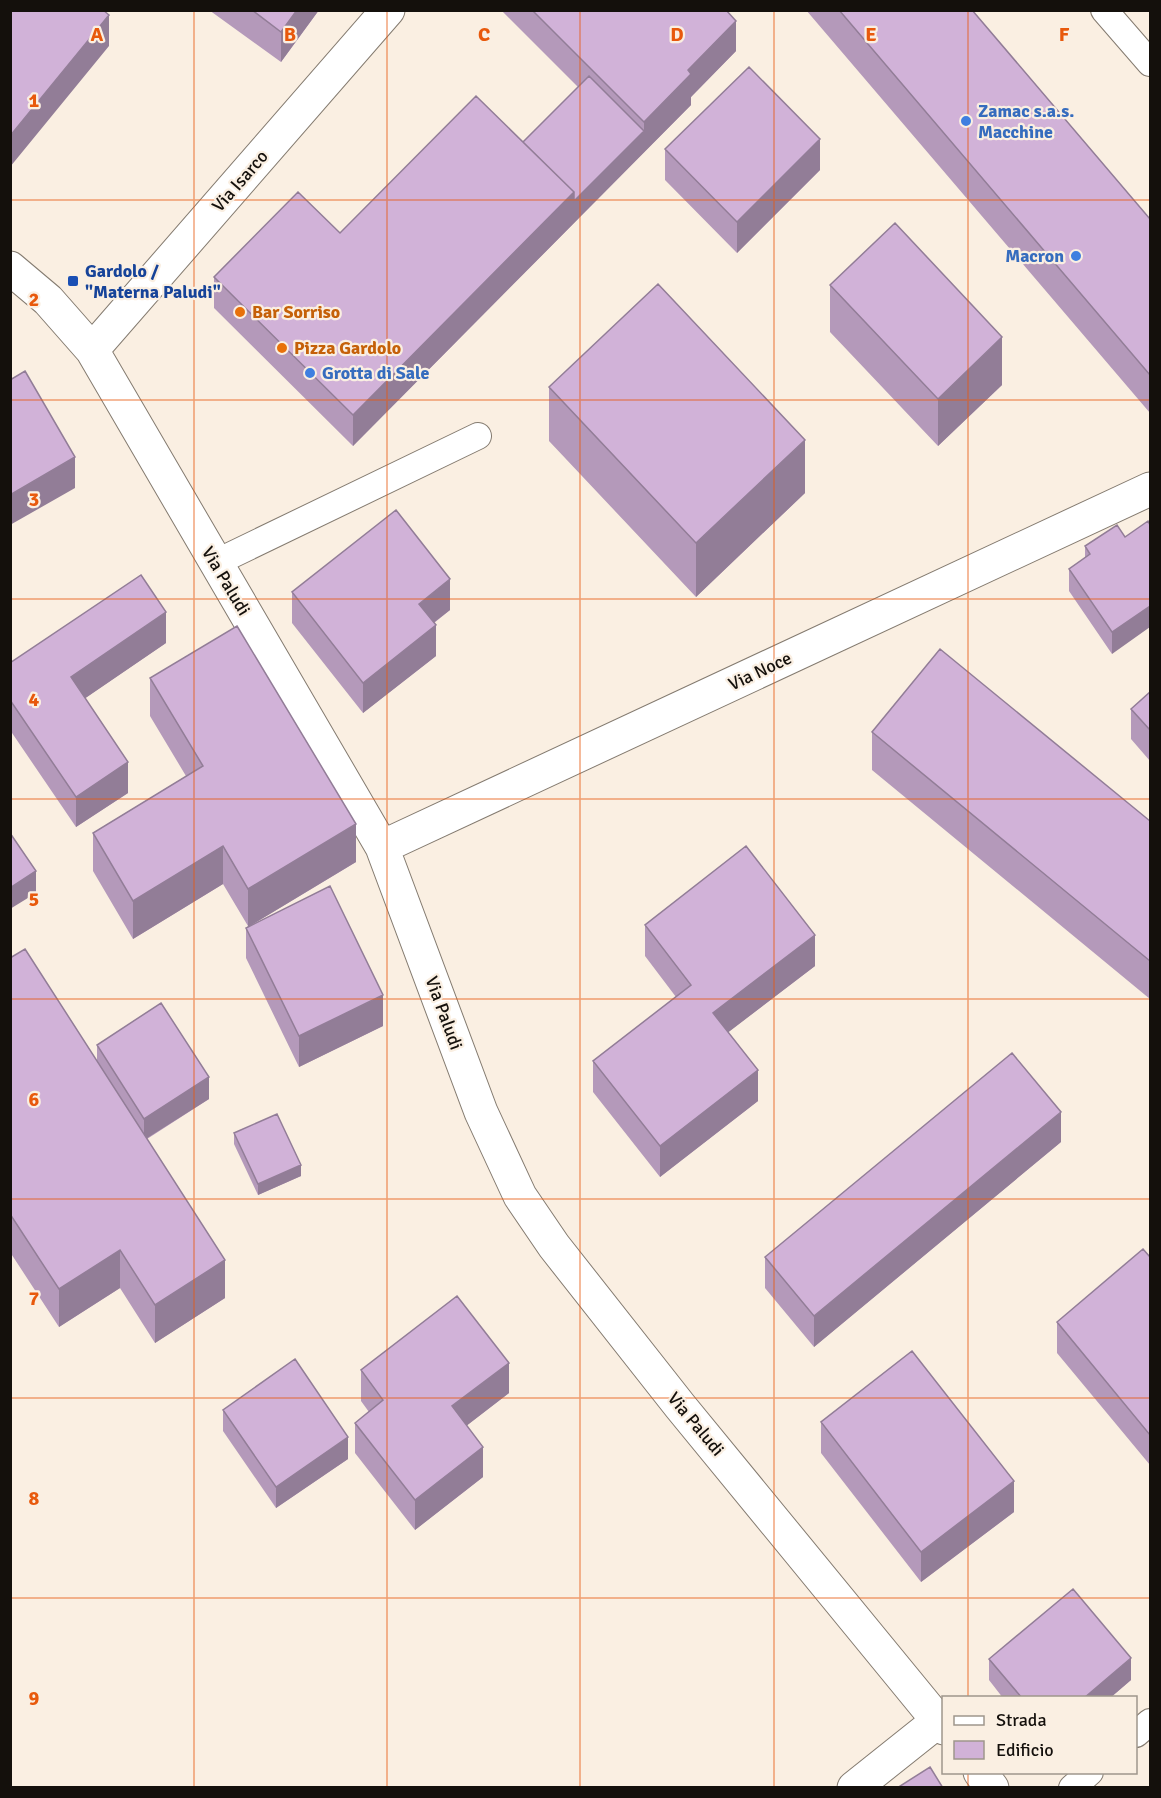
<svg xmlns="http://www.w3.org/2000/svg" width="1161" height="1798" font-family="Signika,sans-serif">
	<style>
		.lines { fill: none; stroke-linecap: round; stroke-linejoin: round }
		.lane-casing { stroke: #847b70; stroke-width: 28 }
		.street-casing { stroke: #847b70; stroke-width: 35 }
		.lane { stroke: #fff; stroke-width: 26 }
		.street { stroke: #fff; stroke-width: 33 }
		.wall { fill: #b499ba }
		.shaded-wall { fill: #927d97 }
		.building { fill: #d1b2d8; stroke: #927d97; stroke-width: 1.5 }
		.grid { fill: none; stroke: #e8590c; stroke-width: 1.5; stroke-opacity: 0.55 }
		.shop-dot { fill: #3f7fe0; stroke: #faefe2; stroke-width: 2 }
		.transit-dot { fill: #1a4fb4; stroke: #faefe2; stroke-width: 2 }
		.food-dot { fill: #e8710a; stroke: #faefe2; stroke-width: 2 }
		.labels { text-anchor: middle; stroke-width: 4.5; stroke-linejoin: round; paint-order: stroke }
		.shop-label { font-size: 18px; font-weight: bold; fill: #366cbe; stroke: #faefe2; text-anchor: start }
		.street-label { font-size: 18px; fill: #14100c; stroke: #faefe2 }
		.transit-label { font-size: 18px; font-weight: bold; fill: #164399; stroke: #faefe2; text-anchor: start }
		.food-label { font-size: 18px; font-weight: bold; fill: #c56008; stroke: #faefe2; text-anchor: start }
		.grid-label { font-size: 20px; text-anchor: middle; font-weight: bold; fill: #e8590c; stroke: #faefe2; stroke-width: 4.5; stroke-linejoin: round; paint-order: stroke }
	</style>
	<rect width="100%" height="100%" fill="#faefe2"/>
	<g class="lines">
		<defs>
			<path id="lane" d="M1104 10 1150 63
				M215 563 478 436
				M1136 1734 1150 1722
				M1072 1788 1090 1772"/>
			<path id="street" d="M10 268 48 300 92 350 382 847 481 1112 520 1196 554 1246 680 1406 944 1728
				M92 350 388 10
				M382 847 1150 489
				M980 1772 992 1788
				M854 1788 938 1721"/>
		</defs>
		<use href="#lane" class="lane-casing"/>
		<use href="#street" class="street-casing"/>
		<use href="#lane" class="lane"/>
		<use href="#street" class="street"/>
	</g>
	<path class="wall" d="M209 10H319L281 62Z
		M501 10H726L736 51 691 97V105L353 446 214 308V277L340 233 523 142 578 87Z
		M806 10H972L1150 219V413Z
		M665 149 820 170 737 253 665 180Z
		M830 285 1002 385 938 446 830 332Z
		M549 387 805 493 696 597 549 441Z
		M1117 525 1112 654 1069 591V569L1085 558V546Z
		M292 592 450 610 434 623 436 656 363 713 292 623Z
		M166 643 85 698 128 793 76 827 10 730V663Z
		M150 678 356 862 253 924 383 1026 299 1067 246 958V928L248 926 223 884 133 939 93 871V833L186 776 150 716Z
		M1150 692V761L1131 739V709Z
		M872 732 1150 821V999L872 770Z
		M645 925 815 966 728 1032 758 1101 660 1177 593 1092V1061L676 997 645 956Z
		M10 958 97 1061V1045L209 1099 147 1139 225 1298 155 1343 120 1288 59 1327 10 1252Z
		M234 1133 301 1176 258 1195 234 1144Z
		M1061 1142 814 1347 765 1288V1257Z
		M1150 1257V1465L1057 1353V1322Z
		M361 1370 509 1393 467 1425 483 1477 415 1530 355 1453V1423L369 1412 361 1401Z
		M223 1410 348 1459 276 1508 223 1431Z
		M821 1422 1014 1512 921 1582 821 1453Z
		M989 1659 1131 1680 1110 1698H1003L989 1680Z"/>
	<path class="shaded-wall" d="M297 10H319L281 62V32Z
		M109 15V46L10 167V136Z
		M736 21V51L691 97V105L353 446V415L574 192 644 131V122L688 70Z
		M820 139V170L737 253V222Z
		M1002 337V385L938 446V399Z
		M805 440V493L696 597V543Z
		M75 457V488L10 525V495Z
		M450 579V610L419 634V604Z
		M1150 606V627L1112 654V632Z
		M166 612V643L71 708V677Z
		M436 625V656L363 713V683Z
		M128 762V793L76 827V797Z
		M356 824V862L248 927V889Z
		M223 846V884L133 939V901Z
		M36 871V893L10 909V888Z
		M815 935V966L713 1044V1013Z
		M383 995V1026L299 1067V1036Z
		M758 1070V1101L660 1177V1146Z
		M209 1077V1099L144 1140V1119Z
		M1061 1112V1142L814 1347V1316Z
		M301 1165V1176L258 1195V1184Z
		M120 1250V1288L59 1327V1289Z
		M225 1260V1298L155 1343V1305Z
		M509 1363V1393L452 1437V1406Z
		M348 1437V1459L276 1508V1487Z
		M483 1447V1477L415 1530V1500Z
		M1014 1481V1512L921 1582V1552Z
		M1131 1658V1680L1110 1698H1084Z"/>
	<path class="building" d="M10 10H103L109 15 10 136Z
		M252 10H297L281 32Z
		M532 10H726L736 21 688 70 691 74 644 122Z
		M839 10H972L1150 219V375Z
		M749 67 820 139 737 222 665 149Z
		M589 76 644 131 574 201V192L523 142Z
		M476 96 574 192 353 415 214 277 298 192 340 233Z
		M895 223 1002 337 938 399 830 285Z
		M658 284 805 440 696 543 549 387Z
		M25 371 75 457 10 495V380Z
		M396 510 450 579 419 604 436 625 363 683 292 592Z
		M1148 521 1150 525V606L1112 632 1069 569 1090 554 1085 546 1117 525 1125 537Z
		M141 575 166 612 71 677 128 762 76 797 10 700V663Z
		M237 626 356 824 248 889 223 846 133 901 93 833 203 766 150 678Z
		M940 649 1150 821V961L872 732Z
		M1150 692V730L1131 709Z
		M10 833 36 871 10 888Z
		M746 846 815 935 713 1013 758 1070 660 1146 593 1061 691 985 645 925Z
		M330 886 383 995 299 1036 246 928Z
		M25 949 225 1260 155 1305 120 1250 59 1289 10 1214V958Z
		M161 1003 209 1077 144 1119 97 1045Z
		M1012 1053 1061 1112 814 1316 765 1257Z
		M277 1114 301 1165 258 1184 234 1133Z
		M1143 1249 1150 1257V1435L1057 1322Z
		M457 1296 509 1363 452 1406 483 1447 415 1500 355 1423 383 1400 361 1370Z
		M912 1351 1014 1481 921 1552 821 1422Z
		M295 1359 348 1437 276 1487 223 1410Z
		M1073 1589 1131 1658 1084 1698H1022L989 1659Z
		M930 1767 943 1788H897Z"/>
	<path class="grid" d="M194 10V1788M387 10V1788M580 10V1788M774 10V1788M968 10V1698M10 200H1150M10 400H1150M10 599H1150M10 799H1150M10 999H1150M10 1199H1150M10 1398H1150M10 1598H1150M968 1772V1788"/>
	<g class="shop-dot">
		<circle cx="966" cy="121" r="6"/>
		<circle cx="1076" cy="256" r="6"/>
		<circle cx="310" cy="373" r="6"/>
	</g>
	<rect class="transit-dot" x="67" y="275" width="12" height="12" rx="3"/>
	<g class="food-dot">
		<circle cx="240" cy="312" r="6"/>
		<circle cx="282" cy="348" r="6"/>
	</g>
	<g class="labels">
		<g class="shop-label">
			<text x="978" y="117">Zamac s.a.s.<tspan x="978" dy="21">Macchine</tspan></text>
			<text x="1064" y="262" text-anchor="end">Macron</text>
			<text x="322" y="379">Grotta di Sale</text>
		</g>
		<g class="street-label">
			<text transform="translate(240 181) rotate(-49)" y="6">Via Isarco</text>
			<text transform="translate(226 581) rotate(59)" y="6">Via Paludi</text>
			<text transform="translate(760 671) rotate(-25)" y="6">Via Noce</text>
			<text transform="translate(444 1013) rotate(70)" y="6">Via Paludi</text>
			<text transform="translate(696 1424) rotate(50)" y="6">Via Paludi</text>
		</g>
		<g class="transit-label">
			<text x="85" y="277">Gardolo /<tspan x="85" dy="21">"Materna Paludi"</tspan></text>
		</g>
		<g class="food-label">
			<text x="252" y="318">Bar Sorriso</text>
			<text x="294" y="354">Pizza Gardolo</text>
		</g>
	</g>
	<g class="grid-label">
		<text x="97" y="41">A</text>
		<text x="290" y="41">B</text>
		<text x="484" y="41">C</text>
		<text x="677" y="41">D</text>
		<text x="871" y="41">E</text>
		<text x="1064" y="41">F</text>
		<text x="34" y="107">1</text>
		<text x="34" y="306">2</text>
		<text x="34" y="506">3</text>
		<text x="34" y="706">4</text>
		<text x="34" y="906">5</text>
		<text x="34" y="1106">6</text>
		<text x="34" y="1305">7</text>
		<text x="34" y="1505">8</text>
		<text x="34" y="1705">9</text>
	</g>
	<rect width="1161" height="1798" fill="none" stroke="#14100c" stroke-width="24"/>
	<rect x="942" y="1696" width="195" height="78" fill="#faefe2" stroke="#9e968c" stroke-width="1.5"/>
	<rect x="954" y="1716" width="30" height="9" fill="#ffffff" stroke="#9e968c" stroke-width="1.5"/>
	<text x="996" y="1726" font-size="18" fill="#14100c">Strada</text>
	<rect x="954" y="1741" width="30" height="18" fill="#d1b2d8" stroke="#9e968c" stroke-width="1.5"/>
	<text x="996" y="1756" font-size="18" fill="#14100c">Edificio</text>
</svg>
